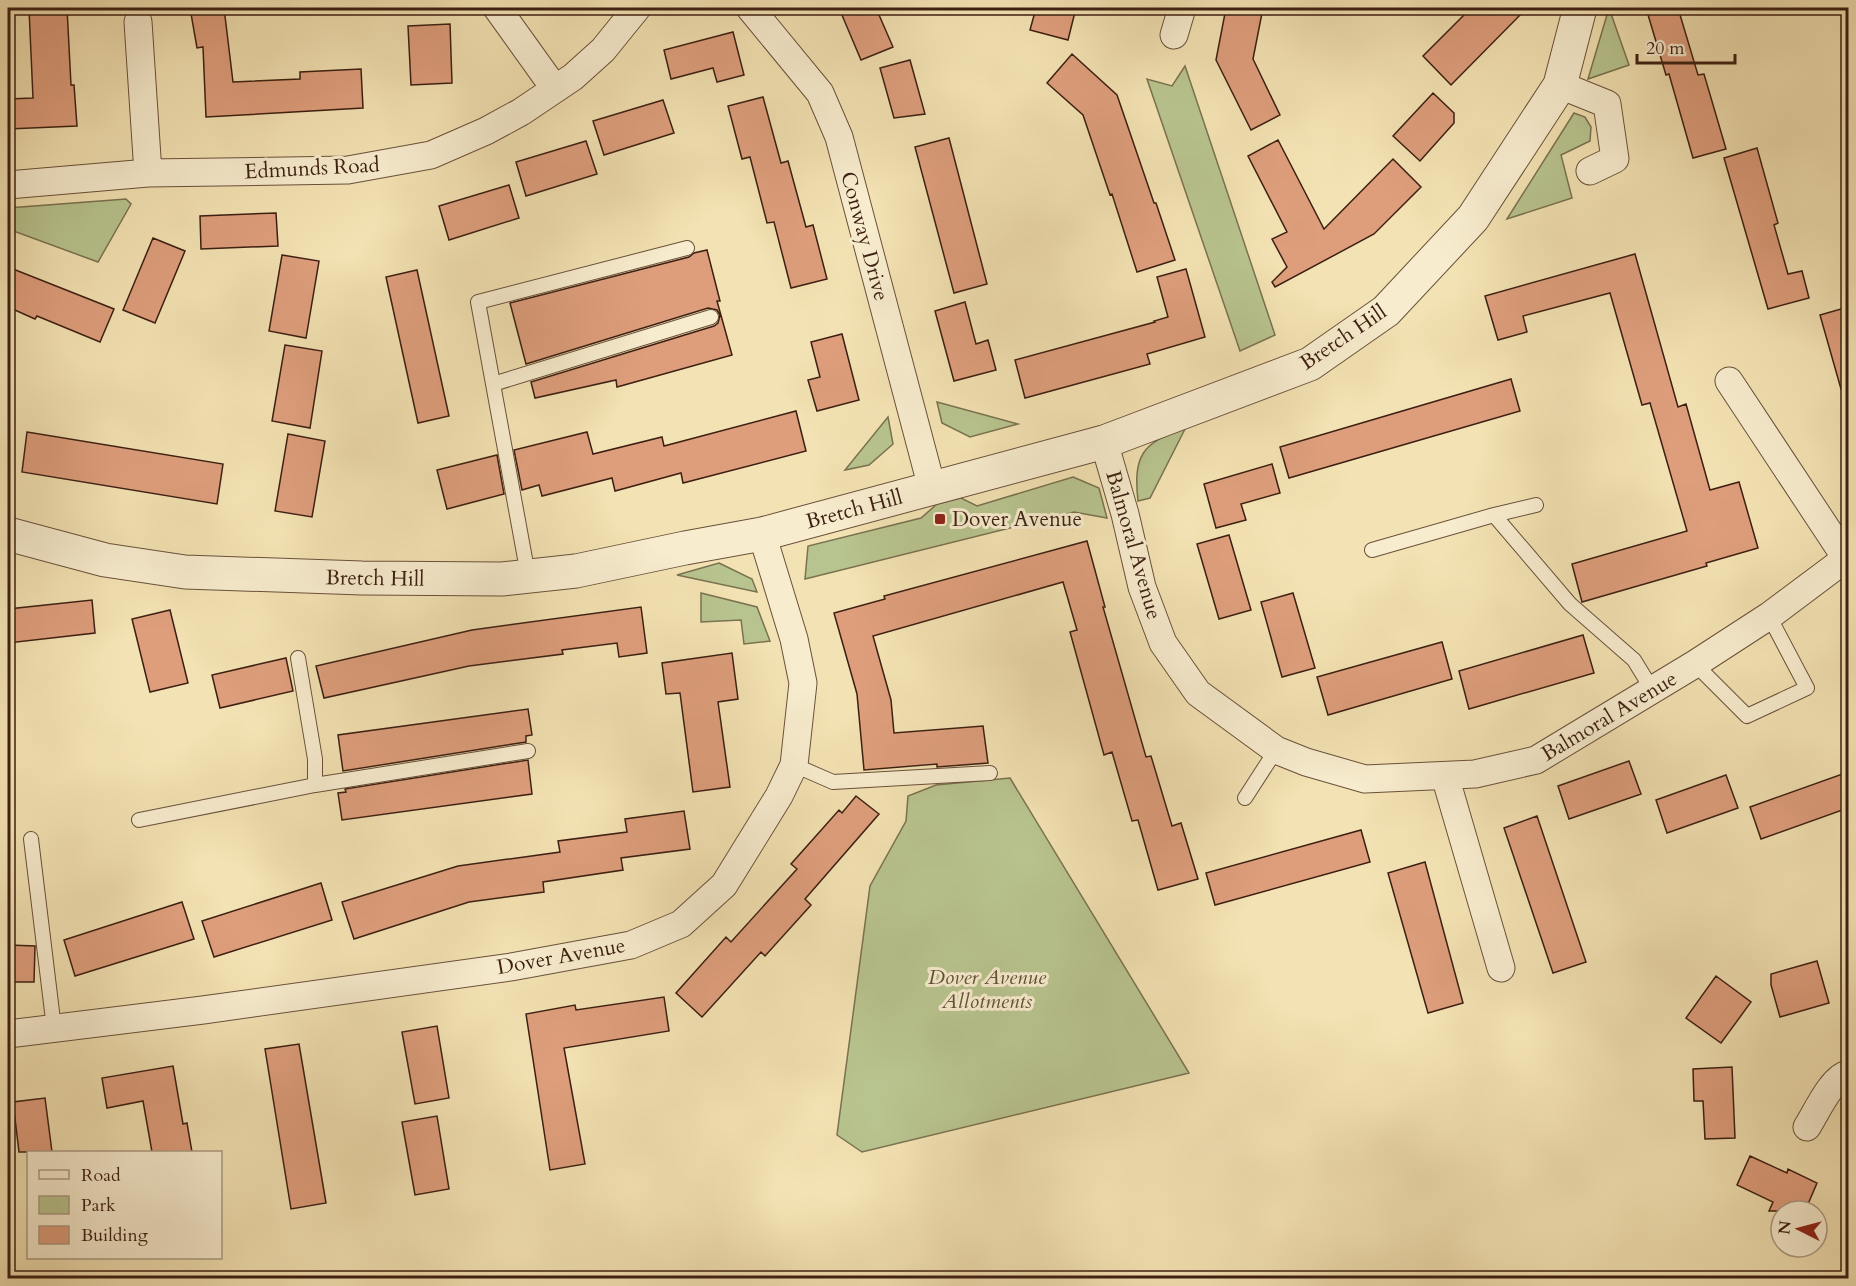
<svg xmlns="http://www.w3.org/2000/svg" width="1856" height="1286" font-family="Cardo,serif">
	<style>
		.green { fill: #b8c48f; stroke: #7a7250; stroke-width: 1.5 }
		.building { fill: #de9e7c; stroke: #3c1f12; stroke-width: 1.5 }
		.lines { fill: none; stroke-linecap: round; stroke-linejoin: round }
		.service-casing { stroke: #6a503a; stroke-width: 16 }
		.minor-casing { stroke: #6a503a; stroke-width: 29 }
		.tertiary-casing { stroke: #6a503a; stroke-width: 35 }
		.service { stroke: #f7ecce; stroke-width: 14 }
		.minor { stroke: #f7ecce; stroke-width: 27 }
		.tertiary { stroke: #f7ecce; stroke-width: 33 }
		.poi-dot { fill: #8f2418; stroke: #f7ecce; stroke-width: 2 }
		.labels { text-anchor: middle; stroke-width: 6; stroke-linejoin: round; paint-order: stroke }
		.street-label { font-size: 21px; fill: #3c1f12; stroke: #f7ecce }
		.poi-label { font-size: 21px; fill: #3c1f12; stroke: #f7ecce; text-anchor: start }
		.park-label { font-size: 21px; font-style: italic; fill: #615138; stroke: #f7ecce }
	</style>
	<rect width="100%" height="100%" fill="#f3e2b3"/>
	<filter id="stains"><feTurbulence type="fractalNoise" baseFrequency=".00333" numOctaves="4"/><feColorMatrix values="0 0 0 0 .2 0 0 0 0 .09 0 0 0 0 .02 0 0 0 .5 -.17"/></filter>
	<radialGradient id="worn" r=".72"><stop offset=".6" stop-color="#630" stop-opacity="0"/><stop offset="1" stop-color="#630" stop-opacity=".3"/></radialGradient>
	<path class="green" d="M1609 8 1629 65 1588 79Z
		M1185 66 1275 335 1240 351 1147 79 1172 86Z
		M1574 113 1585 117 1591 127 1590 141 1561 155 1572 198 1507 219Z
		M126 199 131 204 98 262 8 229V208Z
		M937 402 1018 424 970 437 942 423Z
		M888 417 893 444 869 465 845 470Z
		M1185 429 1150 498 1138 501C1133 456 1142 442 1185 429Z
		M1073 477 1099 488 1107 518 1074 512 805 579 808 546 921 518 937 504 961 498 977 506Z
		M719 563 752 579 757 592 677 575Z
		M701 593 757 607 770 641 744 644 741 620 701 622Z
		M1010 778 1189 1073 862 1152 837 1135 870 886 906 821 908 796 936 785Z"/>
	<path class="building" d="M55 8H67L71 85H74L77 126 8 129V99L33 98 29 9Z
		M190 8H224L233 82 300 79V72L361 69 363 108 206 117 203 47 197 48Z
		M839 8H876L893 47 861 60Z
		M1036 8H1076L1068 40 1030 30Z
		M1226 8H1263L1253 59 1280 115 1251 130 1216 60Z
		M1471 8H1527L1451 85 1423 56Z
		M1646 8H1678L1698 75 1704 74 1726 149 1693 158 1669 74 1666 75Z
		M450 24 452 83 411 85 408 26Z
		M733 32 744 75 717 82 713 68 671 79 664 50Z
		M1072 54 1117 95 1154 203H1156L1175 260 1137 272 1112 194 1110 195 1083 115 1047 83Z
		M910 60 925 114 894 118 880 68Z
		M1433 93 1454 113V123L1420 161 1393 136Z
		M763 97 781 163 788 161 806 227 813 225 827 279 791 288 774 222 767 223 750 157 742 159 728 106Z
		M663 100 674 133 604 155 593 121Z
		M949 138 987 284 954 293 915 147Z
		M1278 140 1324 229 1393 159 1421 187 1374 234 1275 287 1272 282 1287 267 1272 239 1287 232 1248 156Z
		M586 141 597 174 526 196 516 162Z
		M1757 148 1778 223 1774 225 1788 274 1802 271 1809 298 1768 309 1724 158Z
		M509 185 519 218 449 240 439 206Z
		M276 213 278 246 201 249 200 216Z
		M153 238 185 251 155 323 123 310Z
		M707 250 720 301H717L732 355 617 387 616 380 535 398 531 382 714 326 718 323 720 315 717 310 708 308 526 364 510 303 689 257 694 253Z
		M1635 254 1678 407 1686 404 1710 490 1739 482 1758 548 1706 563 1707 566 1582 602 1572 564 1687 531 1650 403 1642 405 1610 293 1523 316 1527 332 1498 340 1485 296Z
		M282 255 319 261 306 338 269 331Z
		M8 267 114 309 100 342 37 316 35 319 8 307Z
		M1186 269 1205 337 1147 354 1150 364 1025 398 1015 360 1155 322 1154 321 1168 317 1157 277Z
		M417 270 449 416 418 423 386 277Z
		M965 302 976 344 988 340 996 370 954 381 935 311Z
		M1848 307V388L1841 389 1820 315Z
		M842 334 859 400 817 411 808 380 820 377 811 342Z
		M285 345 322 351 310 428 272 421Z
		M1511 379 1520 411 1289 478 1280 447Z
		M796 411 806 451 683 483 681 473 615 491 612 478 542 496 539 485 522 490 514 450 587 432 593 454 662 437 664 446Z
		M27 432 223 464 217 504 22 472Z
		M288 434 325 441 312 517 275 511Z
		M497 455 504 494 447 509 437 470Z
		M1272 464 1280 493 1241 504 1246 520 1216 528 1204 484Z
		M1229 535 1251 610 1219 619 1197 544Z
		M1087 541 1105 607H1103L1146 757 1151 756 1172 826 1181 823 1198 879 1158 890 1138 820 1132 821 1112 752 1104 755 1070 632 1077 630 1063 582 873 636 891 700 894 733 983 726 988 763 937 767V764L864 770 857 694 834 613 885 599 884 596Z
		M1293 593 1315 668 1282 677 1261 602Z
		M92 600 95 633 8 643V609Z
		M641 607 647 653 619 657 617 643 562 650 563 654 469 666 324 698 316 666 472 630Z
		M170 610 188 683 150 692 132 619Z
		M1583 635 1594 673 1469 709 1459 671Z
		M1442 642 1452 679 1328 715 1317 677Z
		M732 653 738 699 718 702 730 787 693 792 680 693 666 694 662 663Z
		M286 658 293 691 220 708 212 675Z
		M528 709 532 735 526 736V742L343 771 338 735Z
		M528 760 532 794 342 820 338 793 346 792 345 789Z
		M1629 761 1641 794 1569 819 1558 786Z
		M1848 772V808L1761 839 1750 807Z
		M1726 775 1738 808 1667 833 1656 800Z
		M856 796 879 814 805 899 811 905 765 956 761 952 702 1017 676 993 726 937 731 942 797 869 791 864 839 810 842 813Z
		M684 811 690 849 621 858 623 870 543 882 544 892 469 902 354 939 342 902 458 866 560 852 558 841 627 832 625 819Z
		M1537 816 1586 962 1553 973 1504 828Z
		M1361 830 1370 862 1215 905 1206 873Z
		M1425 862 1463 1003 1428 1013 1388 873Z
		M321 883 332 920 214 957 202 921Z
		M182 902 194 939 75 976 64 940Z
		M8 945 35 946 34 982H8Z
		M1817 961 1829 1003 1780 1017 1771 985V974Z
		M1716 976 1751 1002 1721 1043 1686 1018Z
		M664 997 669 1031 564 1048 585 1164 550 1170 526 1014 575 1005 576 1010Z
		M437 1026 449 1098 415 1104 402 1032Z
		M299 1044 326 1203 291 1209 265 1049Z
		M173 1066 183 1124 187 1123 192 1152H152L143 1101 107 1108 102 1078Z
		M1732 1067 1735 1138 1705 1139 1703 1101H1694L1693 1069Z
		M45 1098 52 1152H19L13 1102Z
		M437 1116 449 1189 415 1195 402 1122Z
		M1750 1156 1787 1173 1788 1169 1817 1183 1805 1211H1769L1773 1202 1737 1185Z"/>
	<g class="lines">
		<defs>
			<path id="service" d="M493 384 711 317
				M1494 515 1536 505
				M1372 550 1494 515 1570 604 1634 660 1653 691
				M528 575 478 302 687 248
				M298 658 315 759V785
				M1695 664 1747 716 1807 688 1769 616
				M794 765 833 782 990 773
				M1245 798 1276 750
				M139 820 315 785 528 751
				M31 839 54 1028"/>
			<path id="minor" d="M497 8 555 89
				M750 8 820 93 839 137 932 488
				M138 22 148 173
				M1174 35 1182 8
				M1560 85 1607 104 1615 159 1590 171
				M8 185 148 173 348 170 431 155 486 131 521 112 573 77 603 50 637 8
				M1729 381 1846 558
				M1104 442 1125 514 1142 587 1163 643 1198 693 1276 750 1306 762 1365 779 1475 774 1536 760 1695 664 1769 616 1848 557
				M1445 776 1501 968
				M8 1034 203 1010 511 967 631 945 681 924 724 885 779 796 794 765 803 683 794 639 762 534
				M1807 1127C1816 1113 1832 1077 1848 1074"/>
			<path id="tertiary" d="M8 534 105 560 185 572 362 578 502 579 576 571 685 548 762 534 1104 442 1310 364 1386 311 1473 218 1560 85 1580 8"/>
		</defs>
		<use href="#service" class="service-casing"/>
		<use href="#minor" class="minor-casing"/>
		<use href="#tertiary" class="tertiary-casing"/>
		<use href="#service" class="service"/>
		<use href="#minor" class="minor"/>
		<use href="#tertiary" class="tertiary"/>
	</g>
	<rect class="poi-dot" x="934" y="513" width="12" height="12" rx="3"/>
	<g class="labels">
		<g class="street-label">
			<text transform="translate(312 168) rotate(-3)" y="7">Edmunds Road</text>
			<text transform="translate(865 236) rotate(75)" y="7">Conway Drive</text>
			<text transform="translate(1343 337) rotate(-34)" y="7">Bretch Hill</text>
			<text transform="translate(854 509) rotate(-15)" y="7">Bretch Hill</text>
			<text transform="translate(1134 545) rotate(74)" y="7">Balmoral Avenue</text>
			<text transform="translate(375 578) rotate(1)" y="7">Bretch Hill</text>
			<text transform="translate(1609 716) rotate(-31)" y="7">Balmoral Avenue</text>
			<text transform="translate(561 956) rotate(-10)" y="7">Dover Avenue</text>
		</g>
		<g class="poi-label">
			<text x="952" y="526">Dover Avenue</text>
		</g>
		<g class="park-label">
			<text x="987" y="984">Dover Avenue<tspan x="987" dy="24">Allotments</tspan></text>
		</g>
	</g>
	<rect width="1856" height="1286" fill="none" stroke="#f3e2b3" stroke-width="30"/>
	<rect x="9" y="9" width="1838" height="1268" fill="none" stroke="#3c1f12" stroke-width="3"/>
	<rect x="15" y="15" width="1826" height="1256" fill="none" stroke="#3c1f12" stroke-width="1.5"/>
	<rect x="27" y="1151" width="195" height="108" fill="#f7ecce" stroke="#ac9a83" stroke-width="1.5"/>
	<rect x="39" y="1170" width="30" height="9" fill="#f7ecce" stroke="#ac9a83" stroke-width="1.5"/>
	<text x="81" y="1181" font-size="18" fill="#3c1f12">Road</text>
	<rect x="39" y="1196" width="30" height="18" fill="#b8c48f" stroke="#ac9a83" stroke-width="1.5"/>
	<text x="81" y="1211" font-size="18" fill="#3c1f12">Park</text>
	<rect x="39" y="1226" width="30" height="18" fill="#de9e7c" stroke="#ac9a83" stroke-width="1.5"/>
	<text x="81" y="1241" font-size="18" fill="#3c1f12">Building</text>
	<g transform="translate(1799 1229) rotate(276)"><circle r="28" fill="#f7ecce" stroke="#ac9a83" stroke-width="1.5"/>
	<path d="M0-4.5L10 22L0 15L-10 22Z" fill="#8f2418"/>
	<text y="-9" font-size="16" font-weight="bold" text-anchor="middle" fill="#3c1f12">N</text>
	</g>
	<path d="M1637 54v9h98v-9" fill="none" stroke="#3c1f12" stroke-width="3"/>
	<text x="1646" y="54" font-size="18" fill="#3c1f12" stroke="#f7ecce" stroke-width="4.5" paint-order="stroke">20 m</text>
	<rect width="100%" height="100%" filter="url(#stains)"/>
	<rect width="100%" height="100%" fill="url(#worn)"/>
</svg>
